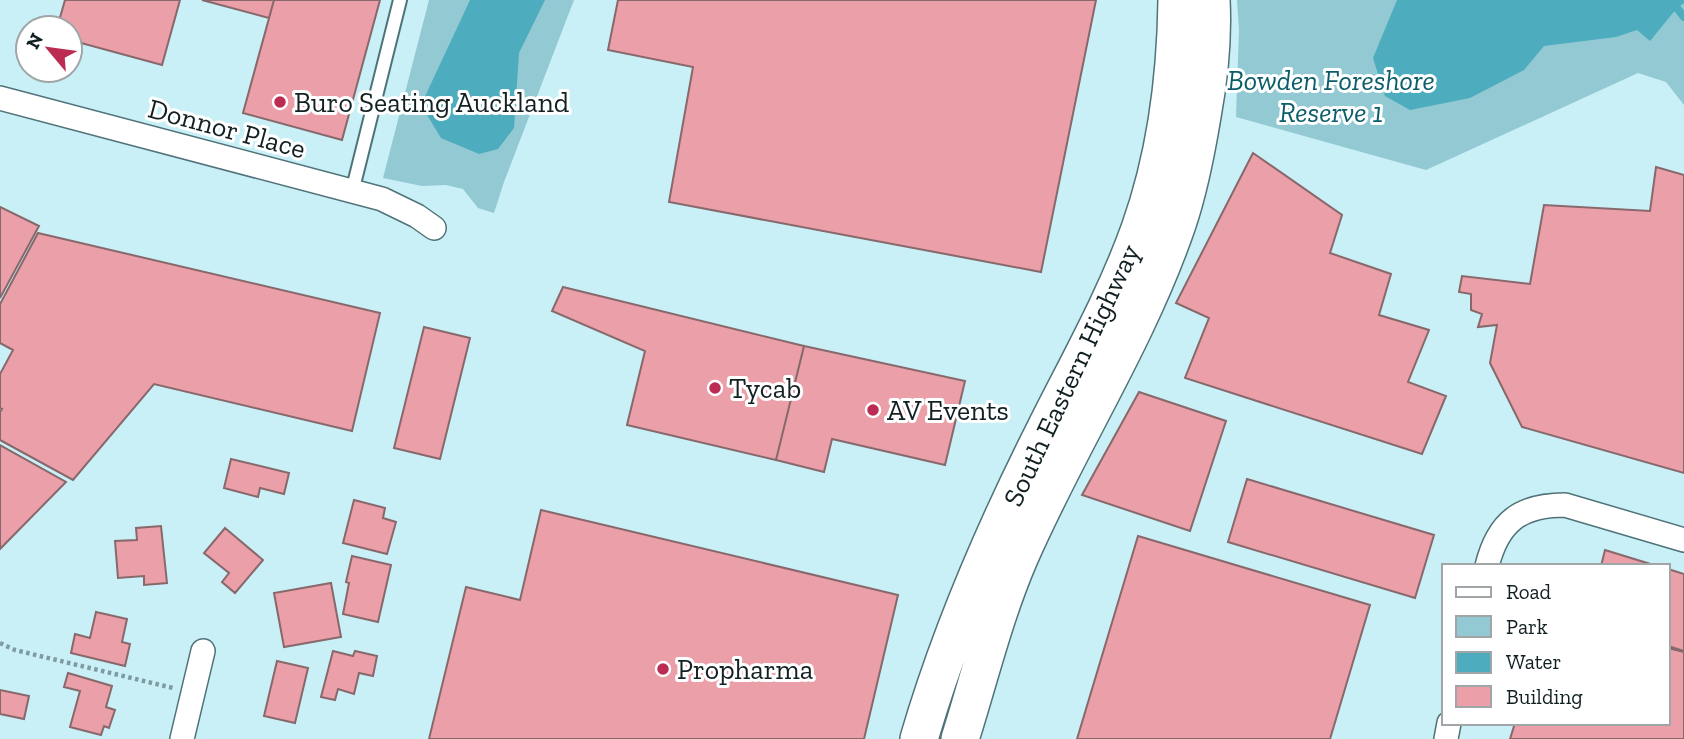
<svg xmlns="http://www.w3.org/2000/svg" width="1684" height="739" font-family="'Zilla Slab',serif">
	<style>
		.green { fill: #93c9d3 }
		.water { fill: #4dacbd }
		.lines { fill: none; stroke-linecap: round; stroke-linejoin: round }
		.stream { stroke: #4dacbd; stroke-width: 8 }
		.building { fill: #eb9fa9; stroke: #87686b; stroke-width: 2 }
		.lane-casing { stroke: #507379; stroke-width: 16 }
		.street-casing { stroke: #507379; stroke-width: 26 }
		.primary-casing { stroke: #507379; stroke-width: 40 }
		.path { stroke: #7e9ba1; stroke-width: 4.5; stroke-dasharray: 3.5 3.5; stroke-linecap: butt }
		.lane { stroke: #fff; stroke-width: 12 }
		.street { stroke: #fff; stroke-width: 23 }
		.primary { stroke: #fff; stroke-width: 37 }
		.poi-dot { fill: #bc2c52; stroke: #fff; stroke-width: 2.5 }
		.labels { text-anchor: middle; stroke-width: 6; stroke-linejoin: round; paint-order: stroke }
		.park-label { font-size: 28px; font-style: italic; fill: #0a5d69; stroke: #fff }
		.poi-label { font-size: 28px; fill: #122023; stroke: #fff; text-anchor: start }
		.street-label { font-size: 28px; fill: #122023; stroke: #fff }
	</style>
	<rect width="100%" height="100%" fill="#c9eff7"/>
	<path class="green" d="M429 0H574L504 182 494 213 478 208 463 189 446 185 422 186 383 178Z
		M1237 0H1684V105L1666 82 1638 73 1426 170 1236 117 1239 30Z"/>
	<path class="water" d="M470 0H545L519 53 514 128 498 149 479 154 441 138 421 105Z
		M1397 0H1684V3L1677 8 1650 41 1637 30 1616 37 1544 46 1524 70 1470 98 1410 110 1385 96 1373 58Z"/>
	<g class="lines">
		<path class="stream" d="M1667 0 1677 8 1684 17"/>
	</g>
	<path class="building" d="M65 0H180L162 65 70 40V28H57Z
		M202 0H274L269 18Z
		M274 0H380L342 140 243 113Z
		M618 0H1096L1041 272 669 202 693 67 608 50Z
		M1253 153 1342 215 1330 253 1391 274 1379 315 1429 330 1408 382 1446 396 1422 454 1185 378 1209 318 1176 303Z
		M1656 167 1684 175V473L1522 427 1490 363 1497 325 1478 327 1482 314 1471 310V294L1459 292 1462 276 1530 284 1544 205 1650 211Z
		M0 207 39 226 0 298Z
		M38 233 380 313 352 431 154 384 73 480 0 440V412L2 409 0 408V374L13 350 0 343V304Z
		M563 287 804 346 776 460 627 425 645 351 552 311Z
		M424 327 470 338 440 459 394 448Z
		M804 346 965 381 945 465 832 439 824 472 776 460Z
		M1139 392 1226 421 1190 531 1082 495Z
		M0 445 66 482 0 549Z
		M231 459 289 473 284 494 260 488 258 497 224 488Z
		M1247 479 1434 535 1415 598 1228 542Z
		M354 500 385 508 383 518 396 522 387 554 343 543Z
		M541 510 898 595 864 739H429L466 587 520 600Z
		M161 526 167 583 144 585V576L118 578 115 541 137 540 136 528Z
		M225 528 263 560 235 593 222 582 229 573 204 553Z
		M1138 536 1370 605 1330 739H1077Z
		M1605 550 1657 566H1601Z
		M352 556 391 565 378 622 343 614 349 583 346 582Z
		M1668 569 1684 574V651L1668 646Z
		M331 583 341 637 284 647 274 593Z
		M96 612 127 619 122 642 130 644 125 666 71 653 75 634 90 638Z
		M1668 648 1684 652V739H1510L1515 723H1668Z
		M333 651 353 656 355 651 377 656 373 676 359 673 354 694 338 689 335 700 321 697Z
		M277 661 308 668 295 723 264 716Z
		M68 673 112 686 106 707 115 710 109 728 104 726 101 735 70 727 80 691 64 687Z
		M0 690 29 696 24 719 0 714Z"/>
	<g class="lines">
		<defs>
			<path id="lane" d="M352 192 400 0"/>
			<path id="street" d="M0 98 382 199 417 216 434 228
				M1487 566C1498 522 1520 505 1565 505L1684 540
				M182 739 203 651
				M1446 739 1449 723"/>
			<path id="primary" d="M919 739C950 633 995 529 1045 430 1078 364 1115 299 1140 229 1166 156 1176 78 1177 0
				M960 739C979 679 994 616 1019 558 1068 445 1137 341 1177 224 1189 189 1196 152 1202 116 1209 78 1213 38 1211 0"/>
		</defs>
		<use href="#lane" class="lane-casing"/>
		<use href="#street" class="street-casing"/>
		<use href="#primary" class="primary-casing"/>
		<path class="path" d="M0 643 15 650 173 688"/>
		<use href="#lane" class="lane"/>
		<use href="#street" class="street"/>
		<use href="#primary" class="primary"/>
	</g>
	<g class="poi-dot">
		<circle cx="280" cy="102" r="7"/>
		<circle cx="715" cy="388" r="7"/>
		<circle cx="873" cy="410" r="7"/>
		<circle cx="663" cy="669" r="7"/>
	</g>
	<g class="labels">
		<g class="park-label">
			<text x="1331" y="90">Bowden Foreshore<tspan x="1331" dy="32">Reserve 1</tspan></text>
		</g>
		<g class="poi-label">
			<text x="294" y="112">Buro Seating Auckland</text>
			<text x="729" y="398">Tycab</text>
			<text x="887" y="420">AV Events</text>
			<text x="677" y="679">Propharma</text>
		</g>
		<g class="street-label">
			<text transform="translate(227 128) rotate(15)" y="10">Donnor Place</text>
			<text transform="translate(1071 375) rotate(-65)" y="10">South Eastern Highway</text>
		</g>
	</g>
	<rect x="1442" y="564" width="228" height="161" fill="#ffffff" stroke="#a0a6a7" stroke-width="2"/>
	<rect x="1456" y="587" width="35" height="10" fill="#ffffff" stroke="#a0a6a7" stroke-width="2"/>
	<text x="1506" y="599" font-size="21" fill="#122023">Road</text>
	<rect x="1456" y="616" width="35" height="21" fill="#93c9d3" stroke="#a0a6a7" stroke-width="2"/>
	<text x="1506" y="634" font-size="21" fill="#122023">Park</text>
	<rect x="1456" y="652" width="35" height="21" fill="#4dacbd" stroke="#a0a6a7" stroke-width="2"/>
	<text x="1506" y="669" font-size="21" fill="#122023">Water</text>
	<rect x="1456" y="686" width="35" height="21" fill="#eb9fa9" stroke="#a0a6a7" stroke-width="2"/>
	<text x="1506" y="704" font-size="21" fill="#122023">Building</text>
	<g transform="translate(49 49) rotate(299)"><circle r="33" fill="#ffffff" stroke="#a0a6a7" stroke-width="2"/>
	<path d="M0-5L12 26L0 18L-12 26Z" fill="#bc2c52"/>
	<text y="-10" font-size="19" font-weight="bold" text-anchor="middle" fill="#122023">N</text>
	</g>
</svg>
